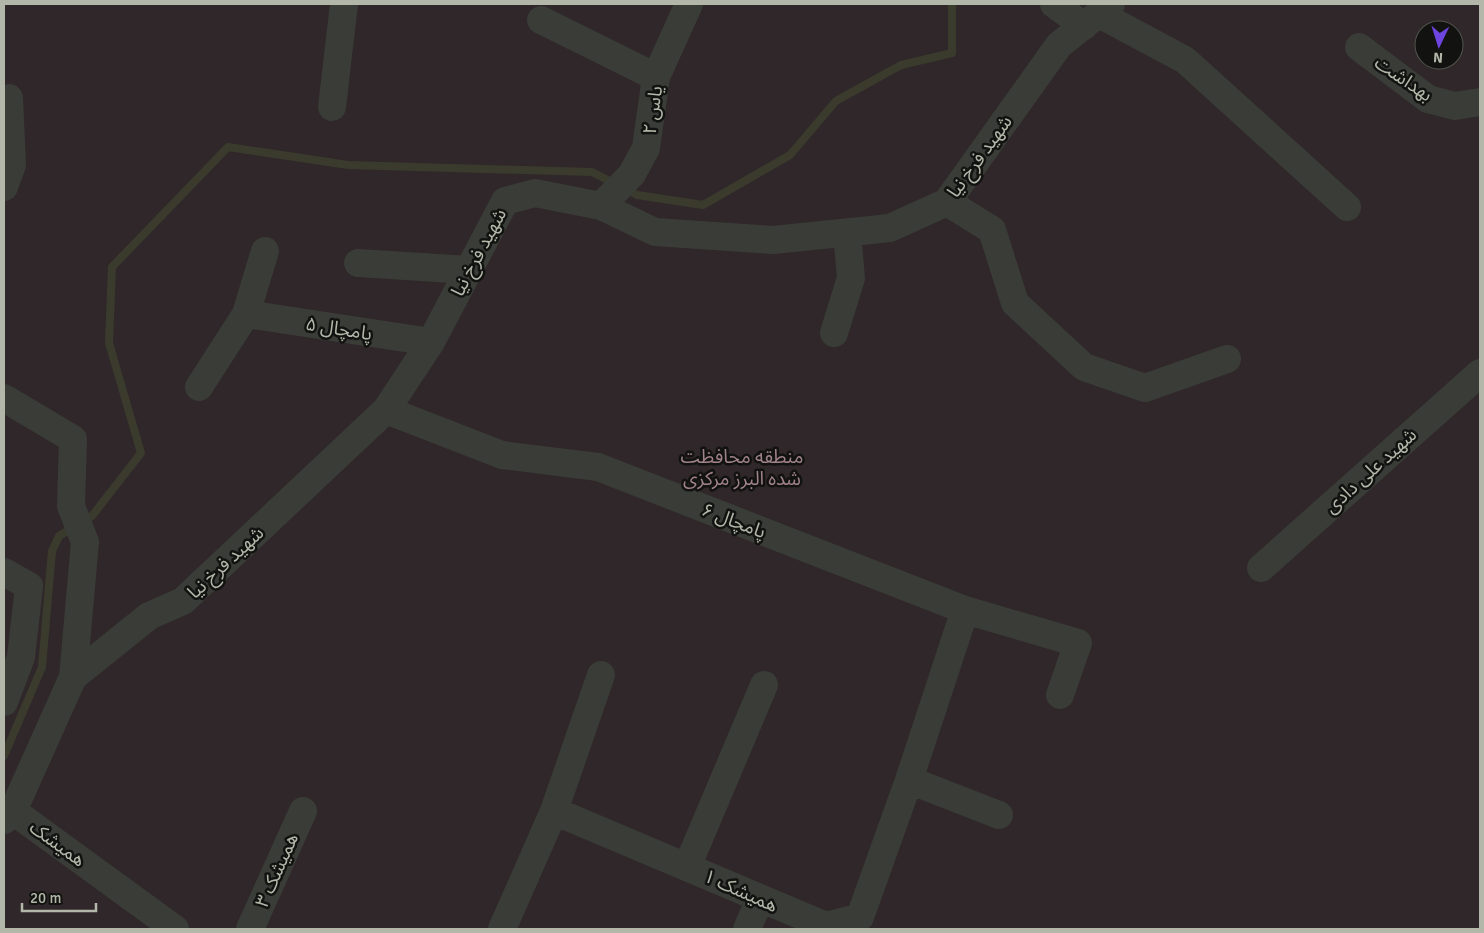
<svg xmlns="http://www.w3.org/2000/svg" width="1484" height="933" font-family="Signika,'Noto Sans Arabic',sans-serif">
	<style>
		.green { fill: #2f2729; fill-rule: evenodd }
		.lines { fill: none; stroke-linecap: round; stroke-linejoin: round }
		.stream { stroke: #3a3b2d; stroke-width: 8 }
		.minor { stroke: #3a3c37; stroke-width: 28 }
		.labels { text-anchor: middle; stroke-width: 5; stroke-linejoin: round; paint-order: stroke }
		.street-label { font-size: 19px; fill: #b3b7a9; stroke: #121311 }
		.park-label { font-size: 19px; fill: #a0828c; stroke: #121311 }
	</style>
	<rect width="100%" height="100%" fill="#171816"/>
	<path class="green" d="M4 4H1480V929H4ZM1424 30H1454V60H1424Z"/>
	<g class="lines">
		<path class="stream" d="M4 756 42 667 52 551 59 536 92 516 141 453 109 343 112 267 228 147 348 165 592 172 637 195 703 205 790 155 836 101 901 65 952 53V4"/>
		<path class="minor" d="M1054 4 1084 26
			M1099 14 1185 60 1347 207
			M541 20 656 77
			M1359 47 1428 99 1455 106 1480 102
			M332 107 344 4
			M4 187 12 165 9 98
			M947 202 992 230 1015 303 1084 367 1145 388 1227 359
			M601 206 632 174 646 148 656 77 689 4
			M358 263 469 270
			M246 314 431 342
			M834 333 851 278 847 233
			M199 387 246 314 265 251
			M4 398 73 439 71 506 85 542 73 677
			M386 410 502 455 598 467 965 610 1078 643 1060 695
			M1261 568 1480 373
			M4 572 29 586 21 657 4 702
			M909 780 999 815
			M4 809 13 811 175 929
			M554 811 601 675
			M4 820 13 811 73 677 149 616 183 601 386 410 431 342 505 201 535 193 601 206 655 232 773 240 890 228 947 202 1059 45 1111 4
			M687 867 764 685
			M250 929 303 811
			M502 929 554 811 826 926 860 917 909 780 965 610
			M747 929 760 899"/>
	</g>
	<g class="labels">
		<g class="street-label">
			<text transform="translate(1404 78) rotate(34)" y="7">بهداشت</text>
			<text transform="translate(652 110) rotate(-82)" y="7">یاس ۲</text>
			<text transform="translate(979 156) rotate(-54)" y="7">شهید فرخ نیا</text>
			<text transform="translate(478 252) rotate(-62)" y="7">شهید فرخ نیا</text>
			<text transform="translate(339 328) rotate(9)" y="7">پامچال ۵</text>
			<text transform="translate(1370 470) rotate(-42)" y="7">شهید علی دادی</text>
			<text transform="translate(734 520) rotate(21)" y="7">پامچال ۶</text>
			<text transform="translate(225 562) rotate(-43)" y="7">شهید فرخ نیا</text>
			<text transform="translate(58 843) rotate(36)" y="7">همیشک</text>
			<text transform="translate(276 870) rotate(-66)" y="7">همیشک ۳</text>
			<text transform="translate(741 890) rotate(24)" y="7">همیشک ۱</text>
		</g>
		<g class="park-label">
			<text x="742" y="463">منطقه محافظت<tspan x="742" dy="22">شده البرز مرکزی</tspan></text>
		</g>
	</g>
	<rect width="1484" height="933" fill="none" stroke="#b3b7a9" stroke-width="10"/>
	<g transform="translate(1439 45) rotate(184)"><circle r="24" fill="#121311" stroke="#52554e"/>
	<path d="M0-4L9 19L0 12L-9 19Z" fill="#6f45e1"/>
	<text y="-8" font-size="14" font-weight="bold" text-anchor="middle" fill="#b3b7a9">N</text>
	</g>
	<path d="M22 903v8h74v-8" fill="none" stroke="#b3b7a9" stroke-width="2.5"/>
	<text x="30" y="903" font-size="15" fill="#b3b7a9" stroke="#121311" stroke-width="4" paint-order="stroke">20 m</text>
</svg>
